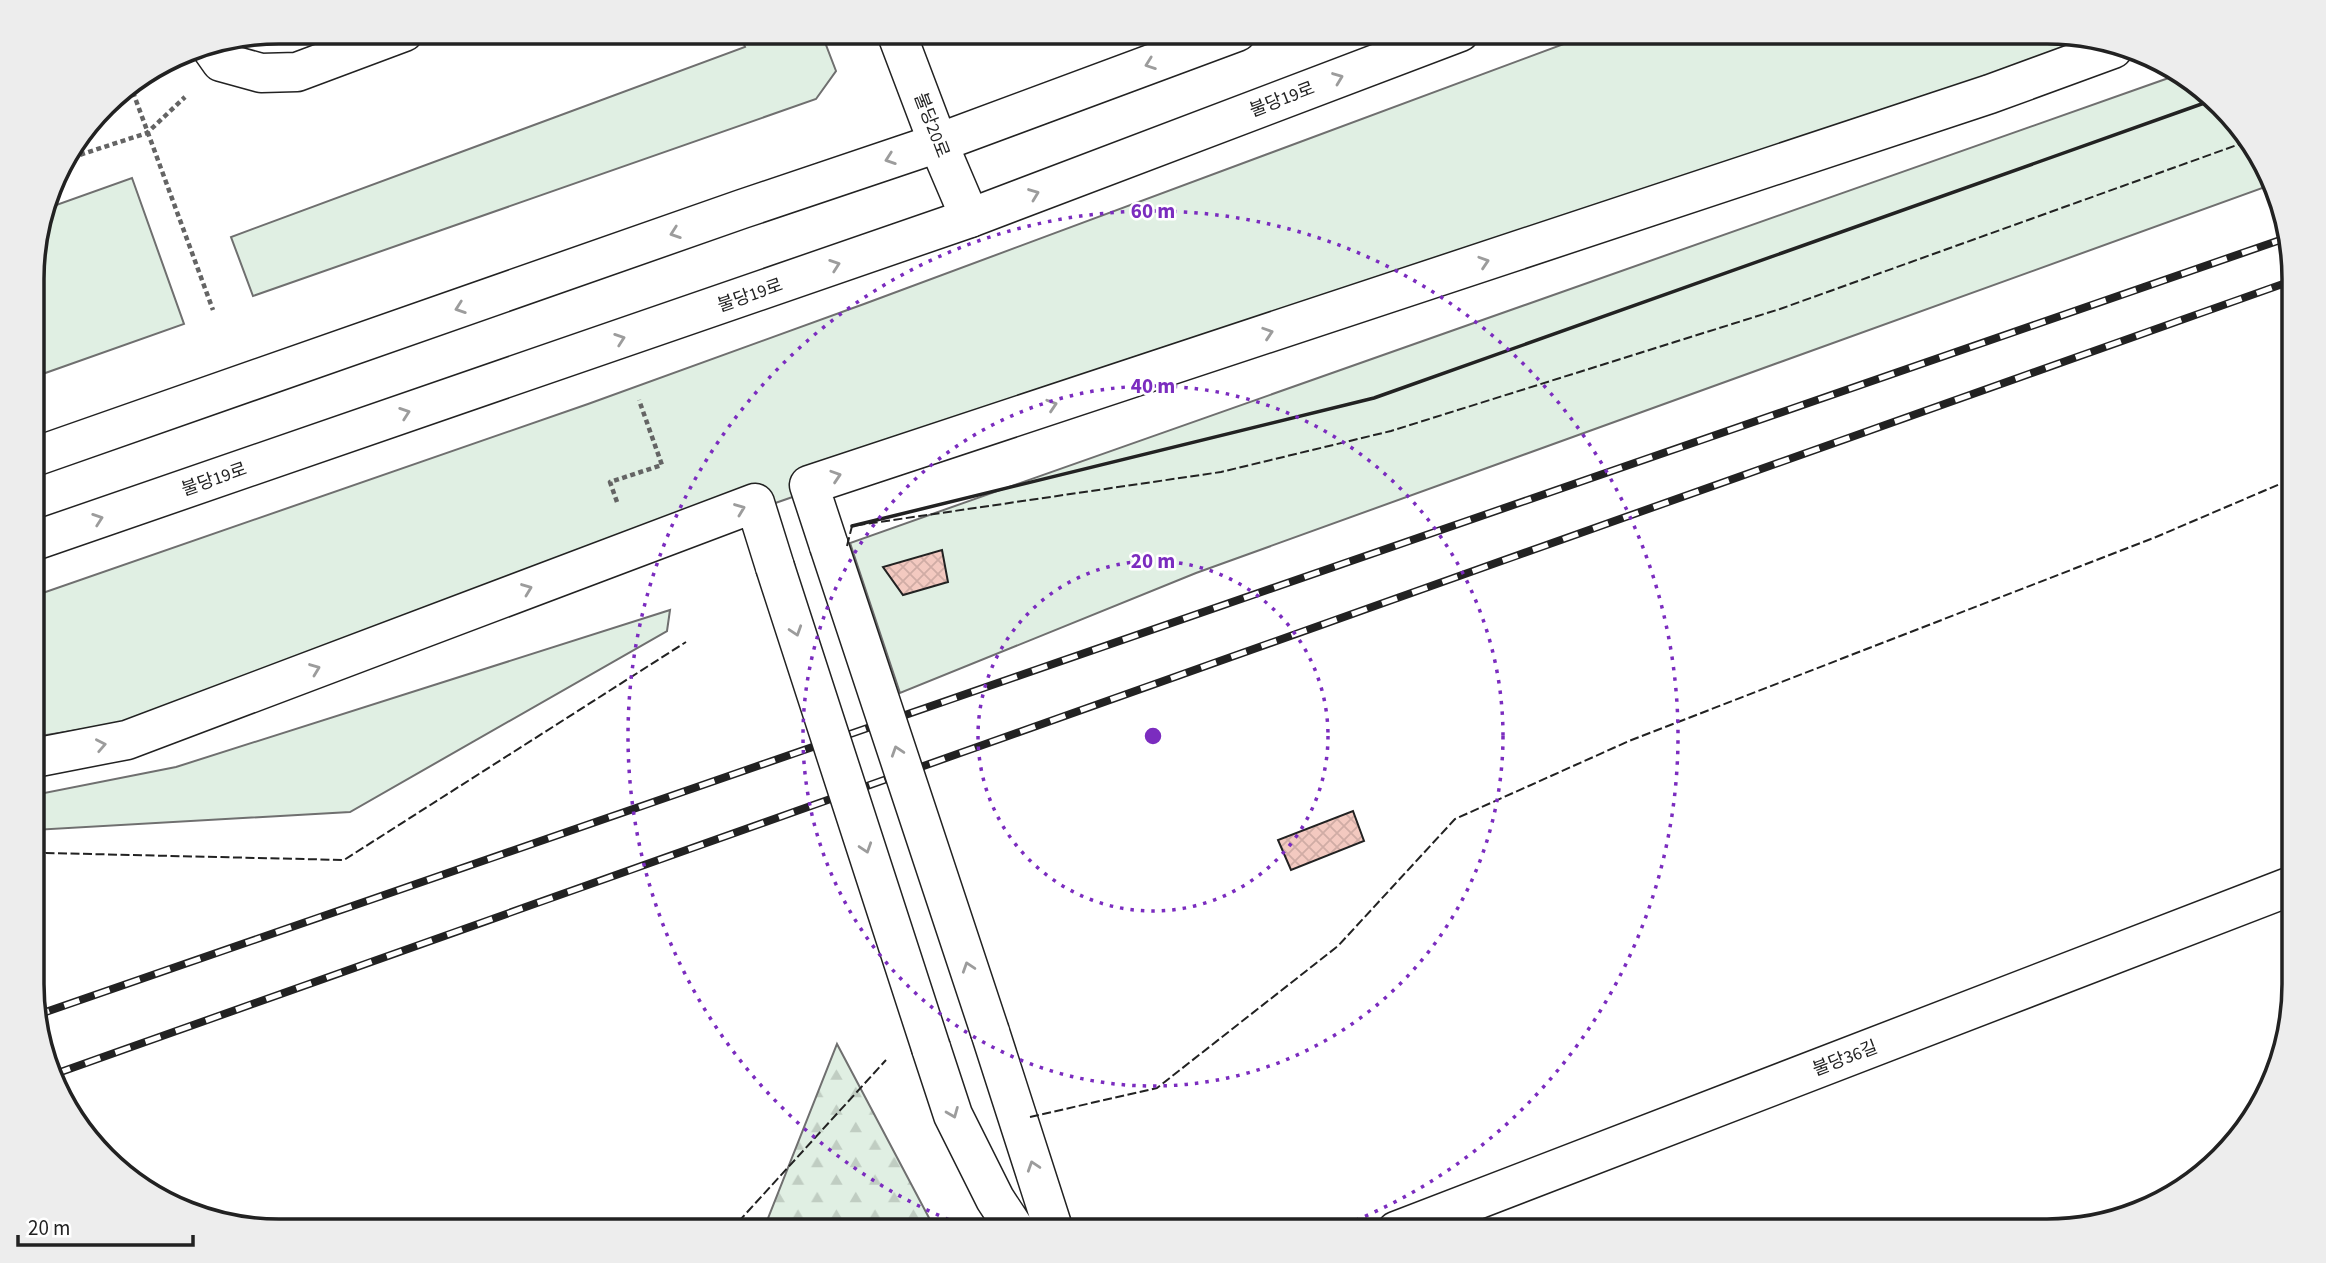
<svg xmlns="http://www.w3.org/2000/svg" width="2326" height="1263" font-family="'Source Sans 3','Noto Sans KR',sans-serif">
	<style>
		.green { fill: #e0efe3; stroke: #6f6f6f; stroke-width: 2 }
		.forest { fill: url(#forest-firs); stroke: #6f6f6f; stroke-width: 2 }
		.building { fill: url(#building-cross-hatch); stroke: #222; stroke-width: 2 }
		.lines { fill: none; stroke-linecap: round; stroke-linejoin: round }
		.street-casing { stroke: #222; stroke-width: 41 }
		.secondary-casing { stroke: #222; stroke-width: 41 }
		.path { stroke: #646464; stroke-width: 4.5; stroke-dasharray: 5 3.5; stroke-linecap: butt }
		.street { stroke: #fff; stroke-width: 38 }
		.secondary { stroke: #fff; stroke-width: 38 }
		.rail-casing { stroke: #222; stroke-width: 8 }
		.rail { stroke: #fff; stroke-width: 5; stroke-dasharray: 16; stroke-linecap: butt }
		.street-bridge-casing { stroke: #222; stroke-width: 41; stroke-linecap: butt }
		.street-bridge { stroke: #fff; stroke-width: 38 }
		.fence { stroke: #222; stroke-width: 2; stroke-dasharray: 9 3.5; stroke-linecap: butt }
		.wall { stroke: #222; stroke-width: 3.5 }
		.oneway { stroke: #9c9c9c }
		.ring { fill: none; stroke: #7b2cbf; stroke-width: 3.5; stroke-dasharray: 3.5 7 }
		.labels { text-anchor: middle; stroke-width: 5; stroke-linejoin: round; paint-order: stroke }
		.street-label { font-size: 18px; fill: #222; stroke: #fff }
		.rim { fill: none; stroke: #222; stroke-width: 3.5 }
		.centre { fill: #7b2cbf; stroke: #fff; stroke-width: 3.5 }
		.ring-label { font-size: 21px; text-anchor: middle; font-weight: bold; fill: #7b2cbf; stroke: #fff; stroke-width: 5; stroke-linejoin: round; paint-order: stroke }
	</style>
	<defs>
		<pattern id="forest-firs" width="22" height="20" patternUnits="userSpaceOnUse" patternTransform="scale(1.75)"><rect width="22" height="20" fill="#e0efe3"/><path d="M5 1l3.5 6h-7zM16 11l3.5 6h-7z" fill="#c0cdc2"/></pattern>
		<pattern id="building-cross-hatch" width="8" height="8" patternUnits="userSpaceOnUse" patternTransform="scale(1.75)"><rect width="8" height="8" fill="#f3c9c0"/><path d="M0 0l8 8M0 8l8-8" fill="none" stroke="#d0aca5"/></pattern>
	</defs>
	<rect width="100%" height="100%" fill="#fff"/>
	<path class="green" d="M739 32H821L836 71 816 99 253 296 231 237 745 47Z
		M1596 32H2048L2089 43 1792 150 159 717 34 737V596L588 404 864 304Z
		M2180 74 2253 142 2268 186 1196 573 900 693 850 543Z
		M132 178 184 324 34 377V247L45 209Z
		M670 610 667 631 350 812 34 830V795L176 767Z"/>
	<path class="forest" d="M837 1044 936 1231H763Z"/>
	<path class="building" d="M942 550 948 582 903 595 883 567Z
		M1353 811 1364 841 1291 870 1278 840Z"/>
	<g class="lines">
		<defs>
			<path id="street" d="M896 32 938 143 970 218
				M209 45 221 62 261 73 297 72 404 32
				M829 546 809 485 1990 94 2113 49
				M34 758 127 740 755 503 775 567
				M990 1032 1054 1231
				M931 1048 953 1115 995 1199 1016 1231
				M1396 1231 2294 885"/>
			<path id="secondary" d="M34 457 742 209 938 143 1237 32
				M34 541 970 218 1460 32"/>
		</defs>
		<use href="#street" class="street-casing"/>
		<use href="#secondary" class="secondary-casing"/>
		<path class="path" d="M130 84 213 310
			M64 160 147 133 185 97
			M617 502 610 482 662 465 639 400"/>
		<use href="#street" class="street"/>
		<use href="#secondary" class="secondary"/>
		<defs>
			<path id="rail" d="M34 1016 2286 238
				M55 1074 2294 280"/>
		</defs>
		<use href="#rail" class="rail-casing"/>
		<use href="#rail" class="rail"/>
		<defs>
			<path id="street-bridge" d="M829 546 990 1032
				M775 567 931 1048"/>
		</defs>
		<use href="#street-bridge" class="street-bridge-casing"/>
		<use href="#street-bridge" class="street-bridge"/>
		<path class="fence" d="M847 546 852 526 1221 472 1391 431 1780 309 2251 140
			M34 858 46 853 344 860 686 642
			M1030 1117 1157 1088 1338 946 1455 819 1629 741 2156 537 2294 478
			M730 1231 886 1060"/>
		<path class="wall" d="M852 526 1374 398 2210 101"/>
	</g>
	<defs><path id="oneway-chevron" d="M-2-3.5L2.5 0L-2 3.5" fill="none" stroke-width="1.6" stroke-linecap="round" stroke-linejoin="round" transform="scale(1.75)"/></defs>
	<g class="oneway">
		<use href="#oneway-chevron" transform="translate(1150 64) rotate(160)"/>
		<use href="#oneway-chevron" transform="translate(1338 78) rotate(-21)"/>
		<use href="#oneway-chevron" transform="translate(890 159) rotate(161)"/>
		<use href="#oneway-chevron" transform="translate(1034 194) rotate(-21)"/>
		<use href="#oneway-chevron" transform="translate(675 233) rotate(161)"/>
		<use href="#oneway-chevron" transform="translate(1484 262) rotate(-18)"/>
		<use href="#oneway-chevron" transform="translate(835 265) rotate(-19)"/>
		<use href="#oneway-chevron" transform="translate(460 308) rotate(161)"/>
		<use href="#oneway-chevron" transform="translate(1268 333) rotate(-18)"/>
		<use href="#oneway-chevron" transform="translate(620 339) rotate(-19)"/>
		<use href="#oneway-chevron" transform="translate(1052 405) rotate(-18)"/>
		<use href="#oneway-chevron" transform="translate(405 413) rotate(-19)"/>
		<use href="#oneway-chevron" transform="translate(836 476) rotate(-18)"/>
		<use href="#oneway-chevron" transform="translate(740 509) rotate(-21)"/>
		<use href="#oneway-chevron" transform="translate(98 519) rotate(-19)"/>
		<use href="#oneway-chevron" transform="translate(527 589) rotate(-21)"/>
		<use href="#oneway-chevron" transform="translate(796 631) rotate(72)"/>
		<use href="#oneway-chevron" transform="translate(315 669) rotate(-21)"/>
		<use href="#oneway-chevron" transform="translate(101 745) rotate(-11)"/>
		<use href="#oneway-chevron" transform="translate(897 751) rotate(-108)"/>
		<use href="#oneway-chevron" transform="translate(866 848) rotate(72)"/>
		<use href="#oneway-chevron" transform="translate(968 967) rotate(-108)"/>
		<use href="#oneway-chevron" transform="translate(953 1113) rotate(68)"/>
		<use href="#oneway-chevron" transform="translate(1033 1166) rotate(-108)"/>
	</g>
	<g class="ring">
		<circle cx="1153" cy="736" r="175"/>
		<circle cx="1153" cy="736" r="350"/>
		<path d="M978 1231A525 525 0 1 1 1328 1231"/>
	</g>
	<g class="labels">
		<g class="street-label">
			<text transform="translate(1282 99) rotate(-21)" y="6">불당19로</text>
			<text transform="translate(932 125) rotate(69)" y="6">불당20로</text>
			<text transform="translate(750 295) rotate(-19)" y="6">불당19로</text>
			<text transform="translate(214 479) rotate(-19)" y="6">불당19로</text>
			<text transform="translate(1845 1058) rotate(-21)" y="6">불당36길</text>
		</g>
	</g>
	<path d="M0 0H2326V1263H0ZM279 44H2047A235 235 0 0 1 2282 279V984A235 235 0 0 1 2047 1219H279A235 235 0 0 1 44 984V279A235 235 0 0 1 279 44Z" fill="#ededed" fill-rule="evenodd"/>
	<path class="rim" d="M279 44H2047A235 235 0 0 1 2282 279V984A235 235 0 0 1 2047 1219H279A235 235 0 0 1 44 984V279A235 235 0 0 1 279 44Z"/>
	<circle cx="1153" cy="736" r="10" class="centre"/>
	<g class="ring-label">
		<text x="1153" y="218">60 m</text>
		<text x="1153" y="393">40 m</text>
		<text x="1153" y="568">20 m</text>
	</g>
	<path d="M18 1235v10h175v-10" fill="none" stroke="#222222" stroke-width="3.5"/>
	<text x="28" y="1235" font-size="21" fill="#222222" stroke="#ffffff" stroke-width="5" paint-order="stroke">20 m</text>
</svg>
